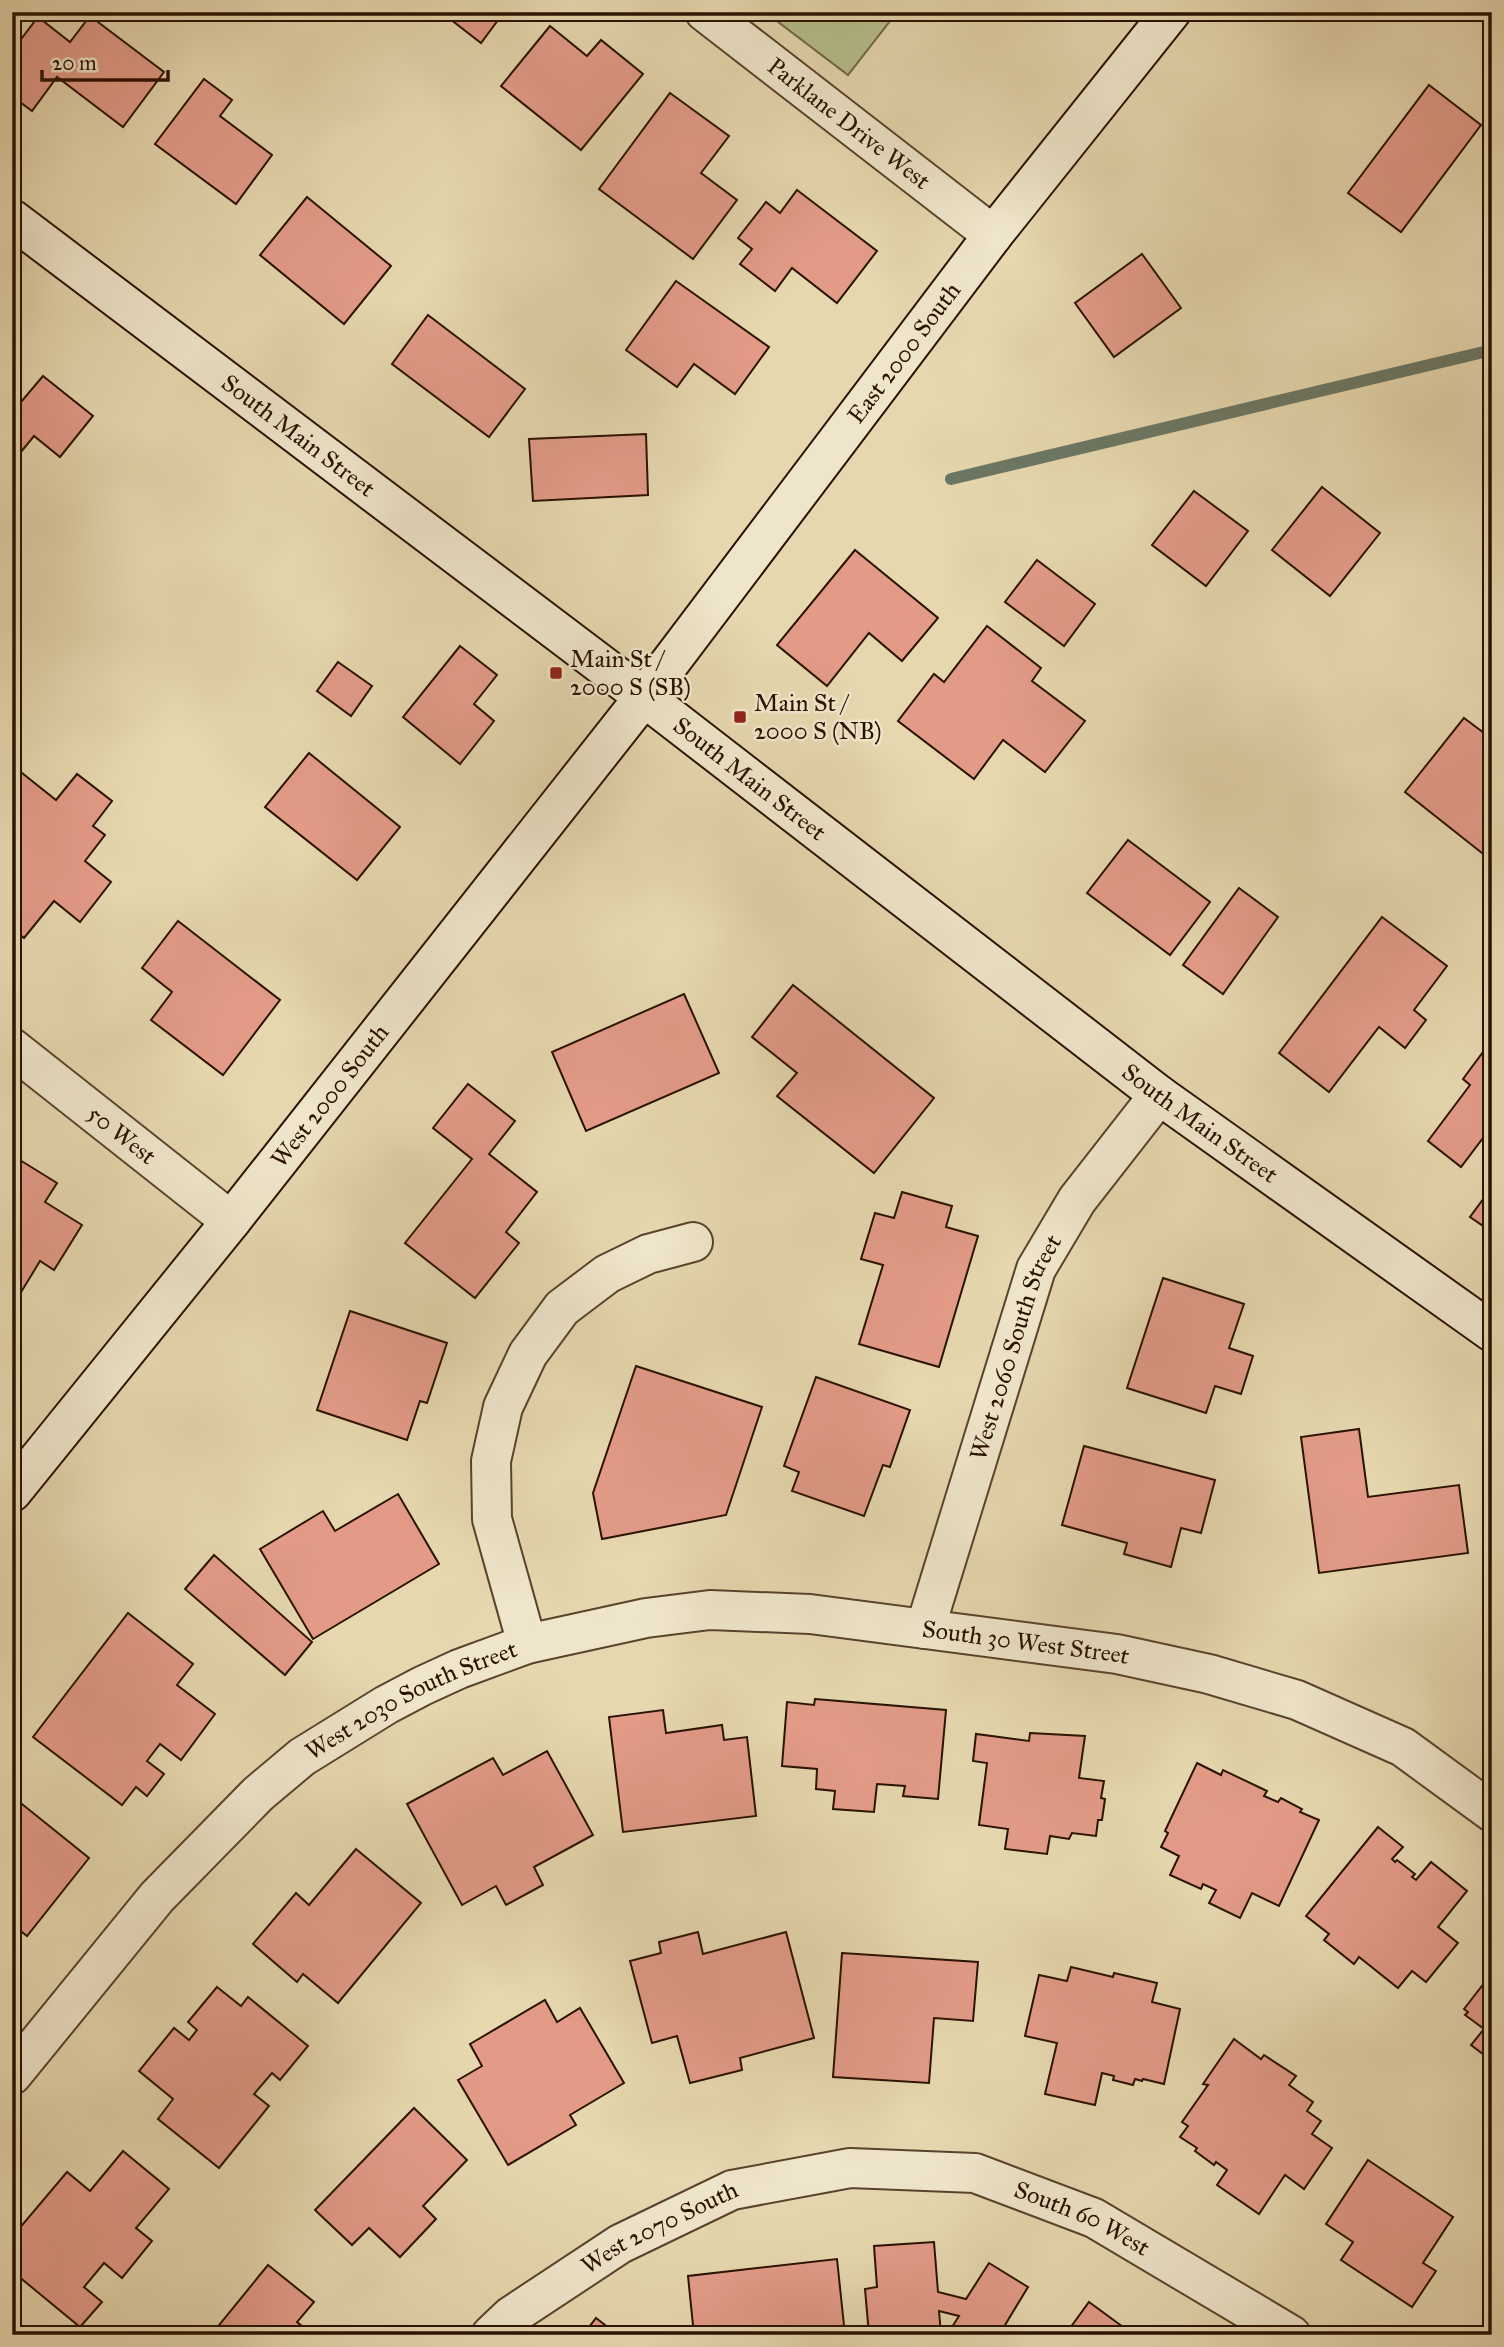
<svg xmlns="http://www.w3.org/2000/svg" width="1504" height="2347" font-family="'IM FELL Great Primer',serif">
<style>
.green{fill:#b6be8a;stroke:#706846;stroke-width:2}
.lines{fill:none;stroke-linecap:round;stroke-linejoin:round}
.stream{stroke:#6b7763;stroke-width:12}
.building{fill:#e39b88;stroke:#2a1202;stroke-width:2}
.street-casing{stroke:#59432d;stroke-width:42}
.secondary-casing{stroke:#2a1202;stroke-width:42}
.street{stroke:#efe5ca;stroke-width:38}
.secondary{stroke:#efe5ca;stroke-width:38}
.poi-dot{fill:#8f2418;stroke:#efe5ca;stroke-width:2.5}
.labels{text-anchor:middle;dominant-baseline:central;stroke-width:5;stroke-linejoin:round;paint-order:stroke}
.street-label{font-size:24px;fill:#2a1202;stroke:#efe5ca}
.poi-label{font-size:24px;fill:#2a1202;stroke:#efe5ca;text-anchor:start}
</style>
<rect width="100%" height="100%" fill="#e6d7ae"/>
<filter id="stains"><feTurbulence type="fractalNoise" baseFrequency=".00286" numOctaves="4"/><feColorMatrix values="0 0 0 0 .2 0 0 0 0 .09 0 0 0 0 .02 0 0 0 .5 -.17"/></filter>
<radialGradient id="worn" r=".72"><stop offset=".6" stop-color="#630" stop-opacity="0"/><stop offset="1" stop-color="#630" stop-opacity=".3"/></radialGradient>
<polygon class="green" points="765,12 897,12 848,75"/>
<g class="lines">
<polyline class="stream" points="951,479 1492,350"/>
</g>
<g class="building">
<polygon points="441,12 504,12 481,43"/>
<polygon points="90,16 164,72 123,127 57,77 32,111 12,96 12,51 38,17 70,42"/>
<polygon points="550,26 587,56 601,40 643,74 581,150 501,86"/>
<polygon points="204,79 232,100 220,116 272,155 236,204 155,144"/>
<polygon points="1429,85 1481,125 1401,232 1348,193"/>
<polygon points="670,93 729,136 701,173 737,200 693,259 599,189"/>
<polygon points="797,190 877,251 837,303 792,268 775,291 740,264 752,249 738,238 766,202 780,213"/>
<polygon points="307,197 391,266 344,324 260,255"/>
<polygon points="1142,254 1181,308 1114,357 1075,303"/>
<polygon points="676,281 769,347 735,394 694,364 677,387 626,350"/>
<polygon points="428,315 525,389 489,437 392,364"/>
<polygon points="43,376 93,416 60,457 34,436 12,463 12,405 16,408"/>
<polygon points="646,434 648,495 533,501 529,439"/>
<polygon points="1322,487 1380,533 1330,596 1272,550"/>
<polygon points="1194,491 1248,531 1206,586 1152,545"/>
<polygon points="855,550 938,618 902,661 869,633 827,686 777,645"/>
<polygon points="1037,560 1095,604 1064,646 1005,602"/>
<polygon points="987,626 1041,668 1032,681 1085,721 1045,772 1003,740 974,779 898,721 934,674 944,682"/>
<polygon points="460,646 497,675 474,704 494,721 460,764 403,717"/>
<polygon points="338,662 372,686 351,716 317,691"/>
<polygon points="1464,718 1492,739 1492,861 1405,792"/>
<polygon points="309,753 400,827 357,880 265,807"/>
<polygon points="12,765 56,800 77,774 112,801 93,826 105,835 85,861 111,882 80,922 54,901 24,938 12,928"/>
<polygon points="1128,840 1210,902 1170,955 1087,893"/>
<polygon points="1239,888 1278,917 1223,994 1183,965"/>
<polygon points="1382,917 1447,966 1414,1010 1426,1020 1405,1048 1379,1027 1329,1092 1279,1053"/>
<polygon points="178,921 280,1000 223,1075 151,1020 172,992 142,968"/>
<polygon points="793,985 934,1098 874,1173 777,1096 797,1073 752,1037"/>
<polygon points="684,994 719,1073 586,1131 552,1052"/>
<polygon points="1486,1048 1492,1053 1492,1126 1461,1167 1428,1141 1470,1085 1463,1079"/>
<polygon points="468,1084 515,1121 489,1154 537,1192 506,1232 519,1243 475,1298 405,1243 472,1159 433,1128"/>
<polygon points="15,1157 57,1183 45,1202 82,1225 54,1270 40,1261 12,1307 12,1161"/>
<polygon points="1492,1187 1492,1232 1470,1217"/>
<polygon points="902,1192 952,1206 946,1227 978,1236 939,1367 859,1344 883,1265 861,1259 875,1213 894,1218"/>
<polygon points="1163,1278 1244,1304 1229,1348 1253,1356 1241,1394 1215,1386 1206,1413 1127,1388"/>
<polygon points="350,1311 447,1343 427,1403 420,1401 407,1440 317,1410"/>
<polygon points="636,1366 762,1407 726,1515 602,1539 593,1493"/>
<polygon points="816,1377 910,1410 890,1467 883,1465 864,1516 792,1491 799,1472 784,1466"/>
<polygon points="1359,1429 1368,1497 1459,1485 1468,1553 1319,1573 1301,1437"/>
<polygon points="1084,1446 1215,1480 1201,1533 1181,1528 1171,1567 1124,1554 1127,1543 1062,1525"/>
<polygon points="398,1494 439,1564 313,1639 260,1549 323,1511 335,1531"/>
<polygon points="214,1555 312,1642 285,1675 185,1589"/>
<polygon points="128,1613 193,1664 177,1685 215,1714 181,1760 160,1744 147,1761 164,1774 147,1796 136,1787 122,1805 33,1737"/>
<polygon points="815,1699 946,1710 938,1799 903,1796 905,1786 877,1784 874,1812 833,1809 835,1791 816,1789 817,1769 782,1766 787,1702 814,1705"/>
<polygon points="663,1710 666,1733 722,1725 724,1740 747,1737 756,1816 623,1832 609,1717"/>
<polygon points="1030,1733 1085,1736 1079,1778 1104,1781 1101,1798 1105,1799 1102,1820 1098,1820 1096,1836 1072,1833 1069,1839 1050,1836 1047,1854 1005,1849 1008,1829 979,1825 987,1763 973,1761 976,1734 1029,1741"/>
<polygon points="547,1751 593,1835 534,1867 543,1885 506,1905 496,1886 462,1905 407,1804 493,1758 503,1775"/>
<polygon points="1197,1763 1221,1775 1223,1770 1267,1791 1264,1796 1278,1802 1281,1798 1302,1809 1300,1812 1319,1820 1279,1906 1252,1893 1240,1918 1209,1903 1216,1890 1203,1884 1201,1889 1170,1875 1179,1856 1161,1847 1168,1833 1165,1831"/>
<polygon points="12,1796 89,1858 27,1936 12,1924"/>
<polygon points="1378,1827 1403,1847 1392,1859 1395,1862 1397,1860 1415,1874 1412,1877 1416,1880 1431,1862 1467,1891 1438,1927 1458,1943 1426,1982 1412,1971 1398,1988 1359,1957 1354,1964 1324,1940 1329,1934 1306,1916"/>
<polygon points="356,1849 421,1903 338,2003 303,1974 297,1982 253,1944 296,1893 309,1905"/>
<polygon points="698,1932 703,1954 786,1932 814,2038 740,2058 742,2070 690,2083 677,2036 652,2043 630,1961 661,1953 659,1942"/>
<polygon points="842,1953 978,1962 973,2021 934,2018 929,2083 833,2077"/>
<polygon points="1071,1967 1113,1977 1114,1973 1157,1983 1152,2002 1180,2009 1164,2084 1143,2079 1142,2081 1135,2079 1133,2085 1113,2080 1114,2076 1102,2073 1095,2105 1045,2094 1057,2043 1025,2036 1039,1975 1067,1981"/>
<polygon points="1492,1973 1492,2061 1471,2045 1484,2029 1465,2015 1468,2012 1464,2009"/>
<polygon points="217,1987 241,2006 248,1997 308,2046 280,2080 272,2073 254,2094 269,2106 219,2168 158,2119 173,2099 139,2071 174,2028 189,2040 197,2030 188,2022"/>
<polygon points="545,2000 557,2022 580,2008 624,2083 570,2115 576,2125 508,2165 458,2080 482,2066 470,2044"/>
<polygon points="1234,2039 1261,2059 1264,2055 1296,2076 1289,2085 1313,2102 1307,2111 1321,2121 1312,2134 1332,2148 1304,2189 1285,2175 1259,2214 1217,2185 1227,2170 1216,2162 1214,2165 1195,2151 1197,2148 1180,2137 1188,2126 1182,2122 1208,2085 1203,2084"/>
<polygon points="414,2108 467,2160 423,2206 436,2219 400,2257 369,2228 352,2245 315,2210"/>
<polygon points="123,2151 169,2189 136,2228 152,2241 122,2278 104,2263 84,2287 102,2302 80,2327 12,2271 12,2237 67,2172 90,2191"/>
<polygon points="1368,2160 1453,2217 1423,2263 1436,2271 1412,2307 1341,2260 1353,2242 1326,2224"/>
<polygon points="934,2242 938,2292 966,2299 989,2263 1028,2287 999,2335 947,2335 959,2316 939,2311 941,2334 869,2335 865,2289 877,2287 874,2246"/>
<polygon points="837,2259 845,2335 694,2335 688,2276"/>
<polygon points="268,2265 314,2302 297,2322 313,2335 211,2335"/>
<polygon points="1089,2302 1134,2335 1065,2335"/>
<polygon points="596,2318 618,2335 583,2335"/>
</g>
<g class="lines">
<g class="street-casing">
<g id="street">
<path id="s1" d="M 705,12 L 993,235"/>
<path id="s2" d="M 12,1048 L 231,1221"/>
<path id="s3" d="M 925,1629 L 1036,1269 L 1077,1200 L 1159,1095"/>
<polyline points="527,1644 492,1519 491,1461 503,1407 528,1354 562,1308 607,1274 648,1254 693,1242"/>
<path id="s4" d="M 12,2075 L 157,1897 L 258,1794 L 302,1757 L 386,1705 L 422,1686 L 459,1669 L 527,1644 L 646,1618 L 710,1610 L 810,1614 L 1117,1654 L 1209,1674 L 1297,1700 L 1403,1747 L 1492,1812"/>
<path id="s5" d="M 491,2335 L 511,2316 L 620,2244 L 732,2190 L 850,2168 L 975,2173 L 1094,2218 L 1291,2335"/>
</g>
</g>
<g class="secondary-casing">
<g id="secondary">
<path id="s6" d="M 12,219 L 644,697 L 1159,1095 L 1492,1332"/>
<path id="s7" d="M 12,1492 L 231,1221 L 644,697 L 993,235 L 1171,12"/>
</g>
</g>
<use href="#street" class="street"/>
<use href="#secondary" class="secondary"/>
</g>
<g class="poi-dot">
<rect x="549" y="666" width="14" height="14" rx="3.5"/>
<rect x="733" y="710" width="14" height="14" rx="3.5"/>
</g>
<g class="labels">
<g class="street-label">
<text stroke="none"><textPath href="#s1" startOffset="182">Parklane Drive West</textPath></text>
<text stroke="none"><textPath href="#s7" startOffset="1447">East 2000 South</textPath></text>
<text stroke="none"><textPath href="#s6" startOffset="359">South Main Street</textPath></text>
<text stroke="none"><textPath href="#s6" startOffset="926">South Main Street</textPath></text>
<text stroke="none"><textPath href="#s7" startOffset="508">West 2000 South</textPath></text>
<text stroke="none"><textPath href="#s6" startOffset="1493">South Main Street</textPath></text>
<text stroke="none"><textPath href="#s2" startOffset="140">50 West</textPath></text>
<text stroke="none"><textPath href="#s3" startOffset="296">West 2060 South Street</textPath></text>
<text stroke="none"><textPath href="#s4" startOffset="1188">South 30 West Street</textPath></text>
<text stroke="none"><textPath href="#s4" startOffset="555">West 2030 South Street</textPath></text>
<text stroke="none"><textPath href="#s5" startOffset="644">South 60 West</textPath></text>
<text stroke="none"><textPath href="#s5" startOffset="201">West 2070 South</textPath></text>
</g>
<g class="poi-label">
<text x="570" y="659">Main St /<tspan x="570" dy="28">2000 S (SB)</tspan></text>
<text x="754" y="703">Main St /<tspan x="754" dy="28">2000 S (NB)</tspan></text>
</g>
</g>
<rect width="1504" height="2347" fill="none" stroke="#e6d7ae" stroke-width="42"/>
<rect x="14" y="14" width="1476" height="2319" fill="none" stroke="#2a1202" stroke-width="3.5"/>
<rect x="21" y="21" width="1462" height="2305" fill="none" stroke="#2a1202" stroke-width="2"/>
<path d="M42 70v10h126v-10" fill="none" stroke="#2a1202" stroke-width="3.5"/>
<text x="52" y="70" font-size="21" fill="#2a1202" stroke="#efe5ca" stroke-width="5" paint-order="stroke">20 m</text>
<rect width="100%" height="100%" filter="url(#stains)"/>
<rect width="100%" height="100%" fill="url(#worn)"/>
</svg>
